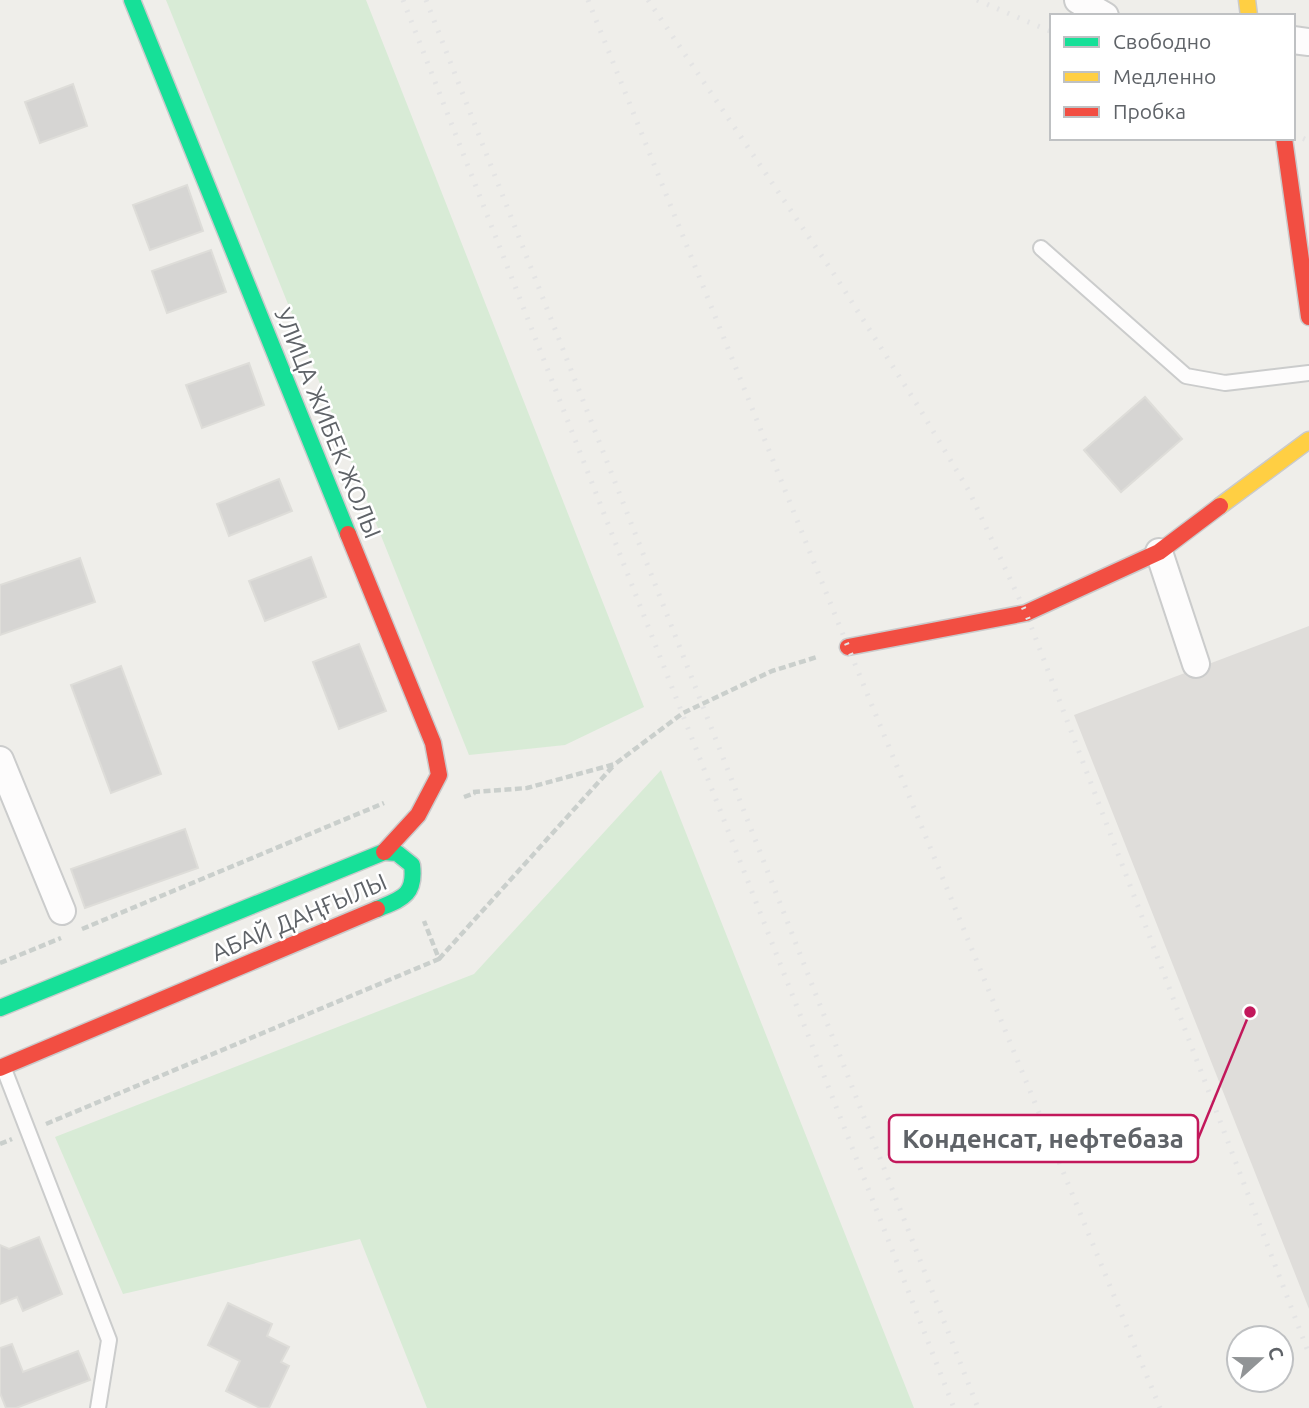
<svg xmlns="http://www.w3.org/2000/svg" width="1309" height="1408" font-family="Ubuntu,sans-serif">
<style>
.industrial{fill:#dfddda}
.green{fill:#d8ebd6}
.building{fill:#d6d5d3;stroke:#deddd9;stroke-width:2}
.lines{fill:none;stroke-linecap:round;stroke-linejoin:round}
.lane-casing{stroke:#cbcccc;stroke-width:18}
.street-casing{stroke:#cbcccc;stroke-width:30}
.fast-casing{stroke:#cacacb;stroke-width:19}
.slow-casing{stroke:#cacacb;stroke-width:19}
.jam-casing{stroke:#cacacb;stroke-width:19}
.path{stroke:#cacfcc;stroke-width:4.5;stroke-dasharray:7 3.5;stroke-linecap:butt}
.lane{stroke:#fdfcfc;stroke-width:14}
.street{stroke:#fdfcfc;stroke-width:26}
.fast{stroke:#16e098;stroke-width:16}
.slow{stroke:#ffcf43;stroke-width:16}
.jam{stroke:#f24e42;stroke-width:16}
.rail{stroke:#e4e4e4;stroke-width:5;stroke-dasharray:2 9;stroke-linecap:butt}
.labels{text-anchor:middle;dominant-baseline:central;stroke-width:5;stroke-linejoin:round;paint-order:stroke}
.street-label{font-size:24px;fill:#5f6368;stroke:#fff}
.leader{fill:none;stroke:#c2185b;stroke-width:2.5}
.callout-dot{fill:#c2185b;stroke:#fff;stroke-width:2.5}
.callout{fill:#fff;stroke:#c2185b;stroke-width:2.5}
.callout-label{font-size:26px;text-anchor:middle;font-weight:bold;fill:#5f6368}
</style>
<rect width="100%" height="100%" fill="#efeeea"/>
<polygon class="industrial" points="1309,626 1309,1309 1074,715"/>
<g class="green">
<polygon points="166,0 366,0 644,707 565,745 469,755"/>
<polygon points="661,770 914,1408 427,1408 360,1239 123,1294 55,1137 474,974"/>
</g>
<g class="building">
<polygon points="73,84 87,126 40,143 25,102"/>
<polygon points="187,185 203,231 150,250 133,205"/>
<polygon points="211,250 226,292 167,313 152,271"/>
<polygon points="249,363 264,405 202,428 186,385"/>
<polygon points="1145,397 1182,439 1121,492 1084,450"/>
<polygon points="279,479 292,511 229,536 217,504"/>
<polygon points="311,557 326,597 265,621 249,581"/>
<polygon points="80,558 95,602 0,635 0,585"/>
<polygon points="359,644 386,711 339,729 313,662"/>
<polygon points="121,666 161,774 111,793 71,685"/>
<polygon points="185,829 198,868 85,908 71,869"/>
<polygon points="39,1237 62,1294 23,1311 17,1297 0,1304 0,1245 9,1249"/>
<polygon points="228,1303 272,1324 267,1336 289,1347 281,1362 289,1366 269,1408 260,1408 226,1391 240,1361 208,1345"/>
<polygon points="12,1344 23,1372 78,1351 90,1380 16,1408 6,1408 0,1393 0,1348"/>
</g>
<g class="lines">
<g class="lane-casing">
<g id="lane">
<polyline points="1041,248 1186,376 1225,383 1309,373"/>
<polyline points="4,1069 109,1340 98,1408"/>
</g>
</g>
<g class="street-casing">
<g id="street">
<polyline points="1078,0 1105,16"/>
<polyline points="1293,40 1309,42"/>
<polyline points="1159,552 1196,664"/>
<polyline points="0,760 62,911"/>
</g>
</g>
<g class="fast-casing">
<g id="fast">
<polyline points="132,0 348,534"/>
<path d="M 0,1008 L 384,852 L 397,853 L 412,865 C 416,896 401,899 377,909"/>
</g>
</g>
<g class="slow-casing">
<g id="slow">
<polyline points="1247,0 1249,16"/>
<polyline points="1220,506 1309,440"/>
</g>
</g>
<g class="jam-casing">
<g id="jam">
<polyline points="1284,138 1309,317"/>
<polyline points="348,534 433,743 439,775 418,815 384,852"/>
<polyline points="848,647 1026,613 1159,552 1220,506"/>
<polyline points="0,1068 377,909"/>
</g>
</g>
<g class="path">
<polyline points="473,792 527,788 615,764 683,713 772,671 817,657"/>
<polyline points="464,797 475,793"/>
<polyline points="82,929 384,803"/>
<polyline points="439,959 614,765"/>
<polyline points="0,963 61,938"/>
<polyline points="46,1124 439,959 424,921"/>
<polyline points="0,1144 12,1139"/>
</g>
<use href="#lane" class="lane"/>
<use href="#street" class="street"/>
<use href="#fast" class="fast"/>
<use href="#slow" class="slow"/>
<use href="#jam" class="jam"/>
<g class="rail">
<polyline points="403,0 954,1408"/>
<polyline points="426,0 978,1408"/>
<polyline points="588,0 848,647 1160,1408"/>
<polyline points="648,0 836,277 918,406 969,491 1026,613 1309,1354"/>
<polyline points="977,0 1052,32"/>
<polyline points="1293,134 1309,141"/>
</g>
</g>
<g class="labels">
<g class="street-label">
<text transform="translate(328 423) rotate(68)">УЛИЦА ЖИБЕК ЖОЛЫ</text>
<text transform="translate(299 917) rotate(-23)">АБАЙ ДАҢҒЫЛЫ</text>
</g>
</g>
<path class="leader" d="M1250 1012L1198 1139"/>
<circle class="callout-dot" cx="1250" cy="1012" r="7"/>
<rect class="callout" x="889" y="1115" width="309" height="47" rx="7"/>
<g class="callout-label">
<text x="1043" y="1148">Конденсат, нефтебаза</text>
</g>
<rect x="1050" y="14" width="245" height="126" fill="#ffffff" stroke="#bfc1c3" stroke-width="2"/>
<rect x="1064" y="37" width="35" height="10" fill="#16e098" stroke="#bfc1c3" stroke-width="2"/>
<text x="1113" y="49" font-size="21" fill="#5f6368">Свободно</text>
<rect x="1064" y="72" width="35" height="10" fill="#ffcf43" stroke="#bfc1c3" stroke-width="2"/>
<text x="1113" y="84" font-size="21" fill="#5f6368">Медленно</text>
<rect x="1064" y="107" width="35" height="10" fill="#f24e42" stroke="#bfc1c3" stroke-width="2"/>
<text x="1113" y="119" font-size="21" fill="#5f6368">Пробка</text>
<g transform="translate(1260 1359) rotate(69)"><circle r="33" fill="#ffffff" stroke="#bfc1c3" stroke-width="2"/>
<path d="M0-5L12 26L0 18L-12 26Z" fill="#919496"/>
<text y="-10" font-size="19" font-weight="bold" text-anchor="middle" fill="#5f6368">С</text>
</g>
</svg>
